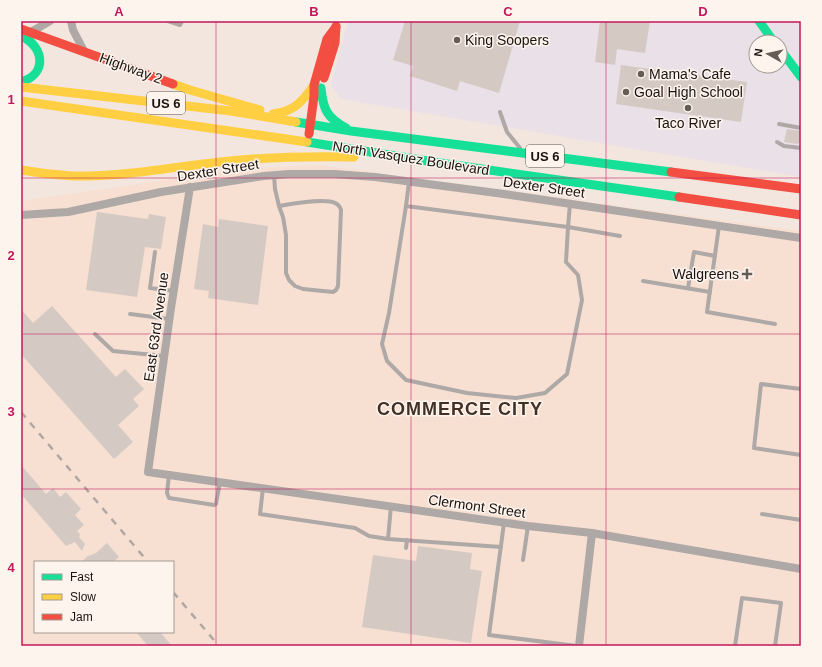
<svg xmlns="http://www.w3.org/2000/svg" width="822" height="667" font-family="Arial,sans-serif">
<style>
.commercial{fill:#e9e0e8;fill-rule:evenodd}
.built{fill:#f7e0d2;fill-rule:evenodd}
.building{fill:#d4c9c3}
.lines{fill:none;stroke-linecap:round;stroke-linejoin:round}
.lane{stroke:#aea8a6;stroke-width:4}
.street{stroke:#aea8a6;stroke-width:8}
.fast{stroke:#16e098;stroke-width:9}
.slow{stroke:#ffcf43;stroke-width:9}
.jam{stroke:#f24e42;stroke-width:9}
.rail{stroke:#b0a7a3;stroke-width:2.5;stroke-dasharray:7 7;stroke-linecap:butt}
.grid{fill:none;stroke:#c2185b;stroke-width:1;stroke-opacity:0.55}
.poi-dot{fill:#665c56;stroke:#fef4ee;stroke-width:1.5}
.labels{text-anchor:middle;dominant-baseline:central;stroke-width:3;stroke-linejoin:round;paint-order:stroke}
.shield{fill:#fef4ee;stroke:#5e5650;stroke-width:1}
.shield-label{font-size:13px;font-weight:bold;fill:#1a120d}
.poi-label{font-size:14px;fill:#1a120d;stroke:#fef4ee;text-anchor:start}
.street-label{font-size:14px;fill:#1a120d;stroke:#fef4ee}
.district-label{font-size:18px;font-weight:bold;letter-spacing:1px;fill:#423024;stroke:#fef4ee}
.neatline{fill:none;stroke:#c2185b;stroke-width:1.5}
.grid-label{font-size:13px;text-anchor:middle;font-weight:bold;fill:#c2185b}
</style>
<rect width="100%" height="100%" fill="#f3e6de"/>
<path class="commercial" d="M 348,21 L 801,21 L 801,177 L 341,99 L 331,86 ZM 756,42 L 780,42 L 780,66 L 756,66 Z"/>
<path class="built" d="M 320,165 L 801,231 L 801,646 L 21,646 L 21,201 L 241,169 ZM 35,562 L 173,562 L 173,632 L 35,632 Z"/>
<g class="building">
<polygon points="405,21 520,21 499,93 460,81 457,91 410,76 413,66 393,60"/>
<polygon points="600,21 650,21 645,53 617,49 615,65 595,62"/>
<polygon points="621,65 747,82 741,122 616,104"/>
<polygon points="787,129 801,131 801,143 798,143 798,144 784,142"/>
<polygon points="97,212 148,219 149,214 166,217 161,249 145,247 137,297 86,290"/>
<polygon points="219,219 268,226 258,305 208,298 209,291 194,289 203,224 218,227"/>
<polygon points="52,306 116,377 125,369 144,389 133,399 139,406 118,425 133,442 114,459 21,354 21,309 33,323"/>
<polygon points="21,465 46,494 53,488 60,497 66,492 81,509 75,515 84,525 77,531 80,534 79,537 85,544 82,551 75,542 66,546 21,494"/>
<polygon points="107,543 119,557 113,562 81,562 86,558 86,557 96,553"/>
<polygon points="418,546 472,553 470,569 482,571 471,643 362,627 373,555 416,561"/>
<polygon points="136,632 160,632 172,646 148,646"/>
</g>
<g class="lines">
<g class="lane">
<polyline points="168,21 180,25 182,21"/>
<polyline points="500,112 507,132 520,148"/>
<polyline points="779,124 801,128"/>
<polyline points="777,142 784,146 801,148"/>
<path d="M 274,175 L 275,189 L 279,206 L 283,217 L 286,235 L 286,273 L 289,280 L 295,286 L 303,289 L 333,292 L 336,290 L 338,286 L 341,210 C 340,207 338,204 335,203 C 326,198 290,204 279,206"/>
<polyline points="409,182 406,206 568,227 570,204"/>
<polyline points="406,206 389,313 382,344 387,361 406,380 467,393 516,398 545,393 567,374 582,300 578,275 566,262 568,227 620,236"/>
<polyline points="719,226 707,312 775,324"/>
<polyline points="155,252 150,288 174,291"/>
<polyline points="643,281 710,292"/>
<polyline points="688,288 694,252 715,256"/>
<polyline points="130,314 169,319"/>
<polyline points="95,334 113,351 164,356"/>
<polyline points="801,389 761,384 754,448 801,455"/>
<polyline points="169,475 167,493 169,498 214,505 216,504 220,482"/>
<polyline points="263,488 260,514 355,528 369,536 388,539"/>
<polyline points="391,506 388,539 501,547"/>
<polyline points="762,514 801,520"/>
<polyline points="504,523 489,635 577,646"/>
<polyline points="406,548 407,540"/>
<polyline points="523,560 528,526"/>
<polyline points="735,646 742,598 781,603 775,646"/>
</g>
<g class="street">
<polyline points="71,21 73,30 84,51"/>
<polyline points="31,32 50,21"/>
<polyline points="190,187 171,308 148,472 528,526 592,533 801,569"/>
<polyline points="21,215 68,212 161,192 264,176 289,174 334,174 375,177 504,194 801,238"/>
<polyline points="579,646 592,533"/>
</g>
<g class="fast">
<polyline points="759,21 774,42"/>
<path d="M 21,36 C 44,46 48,74 21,82"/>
<polyline points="780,49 801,77"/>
<path d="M 321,88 C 323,109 327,118 346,128"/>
<polyline points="296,122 351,131 671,172"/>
<polyline points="307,142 440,163 679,197"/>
</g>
<g class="slow">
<polyline points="173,84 190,90 260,110"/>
<polyline points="21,87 231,111 296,122"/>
<polyline points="21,101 307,142"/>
<path d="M 273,114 C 295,111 302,102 314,85"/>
<path d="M 21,170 C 38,173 55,175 72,176 C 125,177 177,166 230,161 C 271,157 312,156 354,157"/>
</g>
<g class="jam">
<polyline points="21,29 173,84"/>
<polyline points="324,78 335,43 336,26"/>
<polyline points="309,134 314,96 314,85 327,39 336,27"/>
<polyline points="671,172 801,189"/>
<polyline points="679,197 801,215"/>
</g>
<g class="rail">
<polyline points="21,412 148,562"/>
<polyline points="173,592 219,646"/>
</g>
</g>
<path class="grid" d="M 216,21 L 216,646M 411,21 L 411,646M 606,21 L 606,646M 21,178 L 801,178M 21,334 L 801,334M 21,489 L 801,489"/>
<g class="poi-dot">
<circle cx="457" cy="40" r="4"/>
<circle cx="641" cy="74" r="4"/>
<circle cx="626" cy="92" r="4"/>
<circle cx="688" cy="108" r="4"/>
<path d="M745 268h4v4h4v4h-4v4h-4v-4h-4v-4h4z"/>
</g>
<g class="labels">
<g class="shield">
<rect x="147" y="92" width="38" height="22" rx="3"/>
<rect x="526" y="145" width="38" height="22" rx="3"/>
</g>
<g class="shield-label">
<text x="166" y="103">US 6</text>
<text x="545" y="156">US 6</text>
</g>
<g class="poi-label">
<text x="465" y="40">King Soopers</text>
<text x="649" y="74">Mama's Cafe</text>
<text x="634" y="92">Goal High School</text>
<text x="688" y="123" text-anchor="middle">Taco River</text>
<text x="739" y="274" text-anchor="end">Walgreens</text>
</g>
<g class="street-label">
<text transform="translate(131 68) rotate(20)">Highway 2</text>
<text transform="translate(411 158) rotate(9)">North Vasquez Boulevard</text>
<text transform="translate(218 170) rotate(-9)">Dexter Street</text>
<text transform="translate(544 187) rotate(8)">Dexter Street</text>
<text transform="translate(156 327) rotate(-82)">East 63rd Avenue</text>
<text transform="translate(477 506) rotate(8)">Clermont Street</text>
</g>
<g class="district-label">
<text x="460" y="409">COMMERCE CITY</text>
</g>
</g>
<rect width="822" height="667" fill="none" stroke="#fef4ee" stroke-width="44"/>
<rect x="34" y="561" width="140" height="72" fill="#fef4ee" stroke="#a39a94"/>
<rect x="42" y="574" width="20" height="6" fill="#16e098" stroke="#a39a94"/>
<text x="70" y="581" font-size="12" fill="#1a120d">Fast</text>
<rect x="42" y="594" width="20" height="6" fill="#ffcf43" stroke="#a39a94"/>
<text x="70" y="601" font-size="12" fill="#1a120d">Slow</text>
<rect x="42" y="614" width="20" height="6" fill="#f24e42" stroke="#a39a94"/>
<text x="70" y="621" font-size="12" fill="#1a120d">Jam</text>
<g transform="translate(768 54) rotate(278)"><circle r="19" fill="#fef4ee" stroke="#a39a94"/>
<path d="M0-3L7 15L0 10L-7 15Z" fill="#665c56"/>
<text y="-6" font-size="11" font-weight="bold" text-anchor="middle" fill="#1a120d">N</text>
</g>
<rect x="22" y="22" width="778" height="623" class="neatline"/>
<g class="grid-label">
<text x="119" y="16">A</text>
<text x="314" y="16">B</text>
<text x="508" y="16">C</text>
<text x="703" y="16">D</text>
<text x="11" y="104">1</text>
<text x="11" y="260">2</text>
<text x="11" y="416">3</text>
<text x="11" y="572">4</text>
</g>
</svg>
